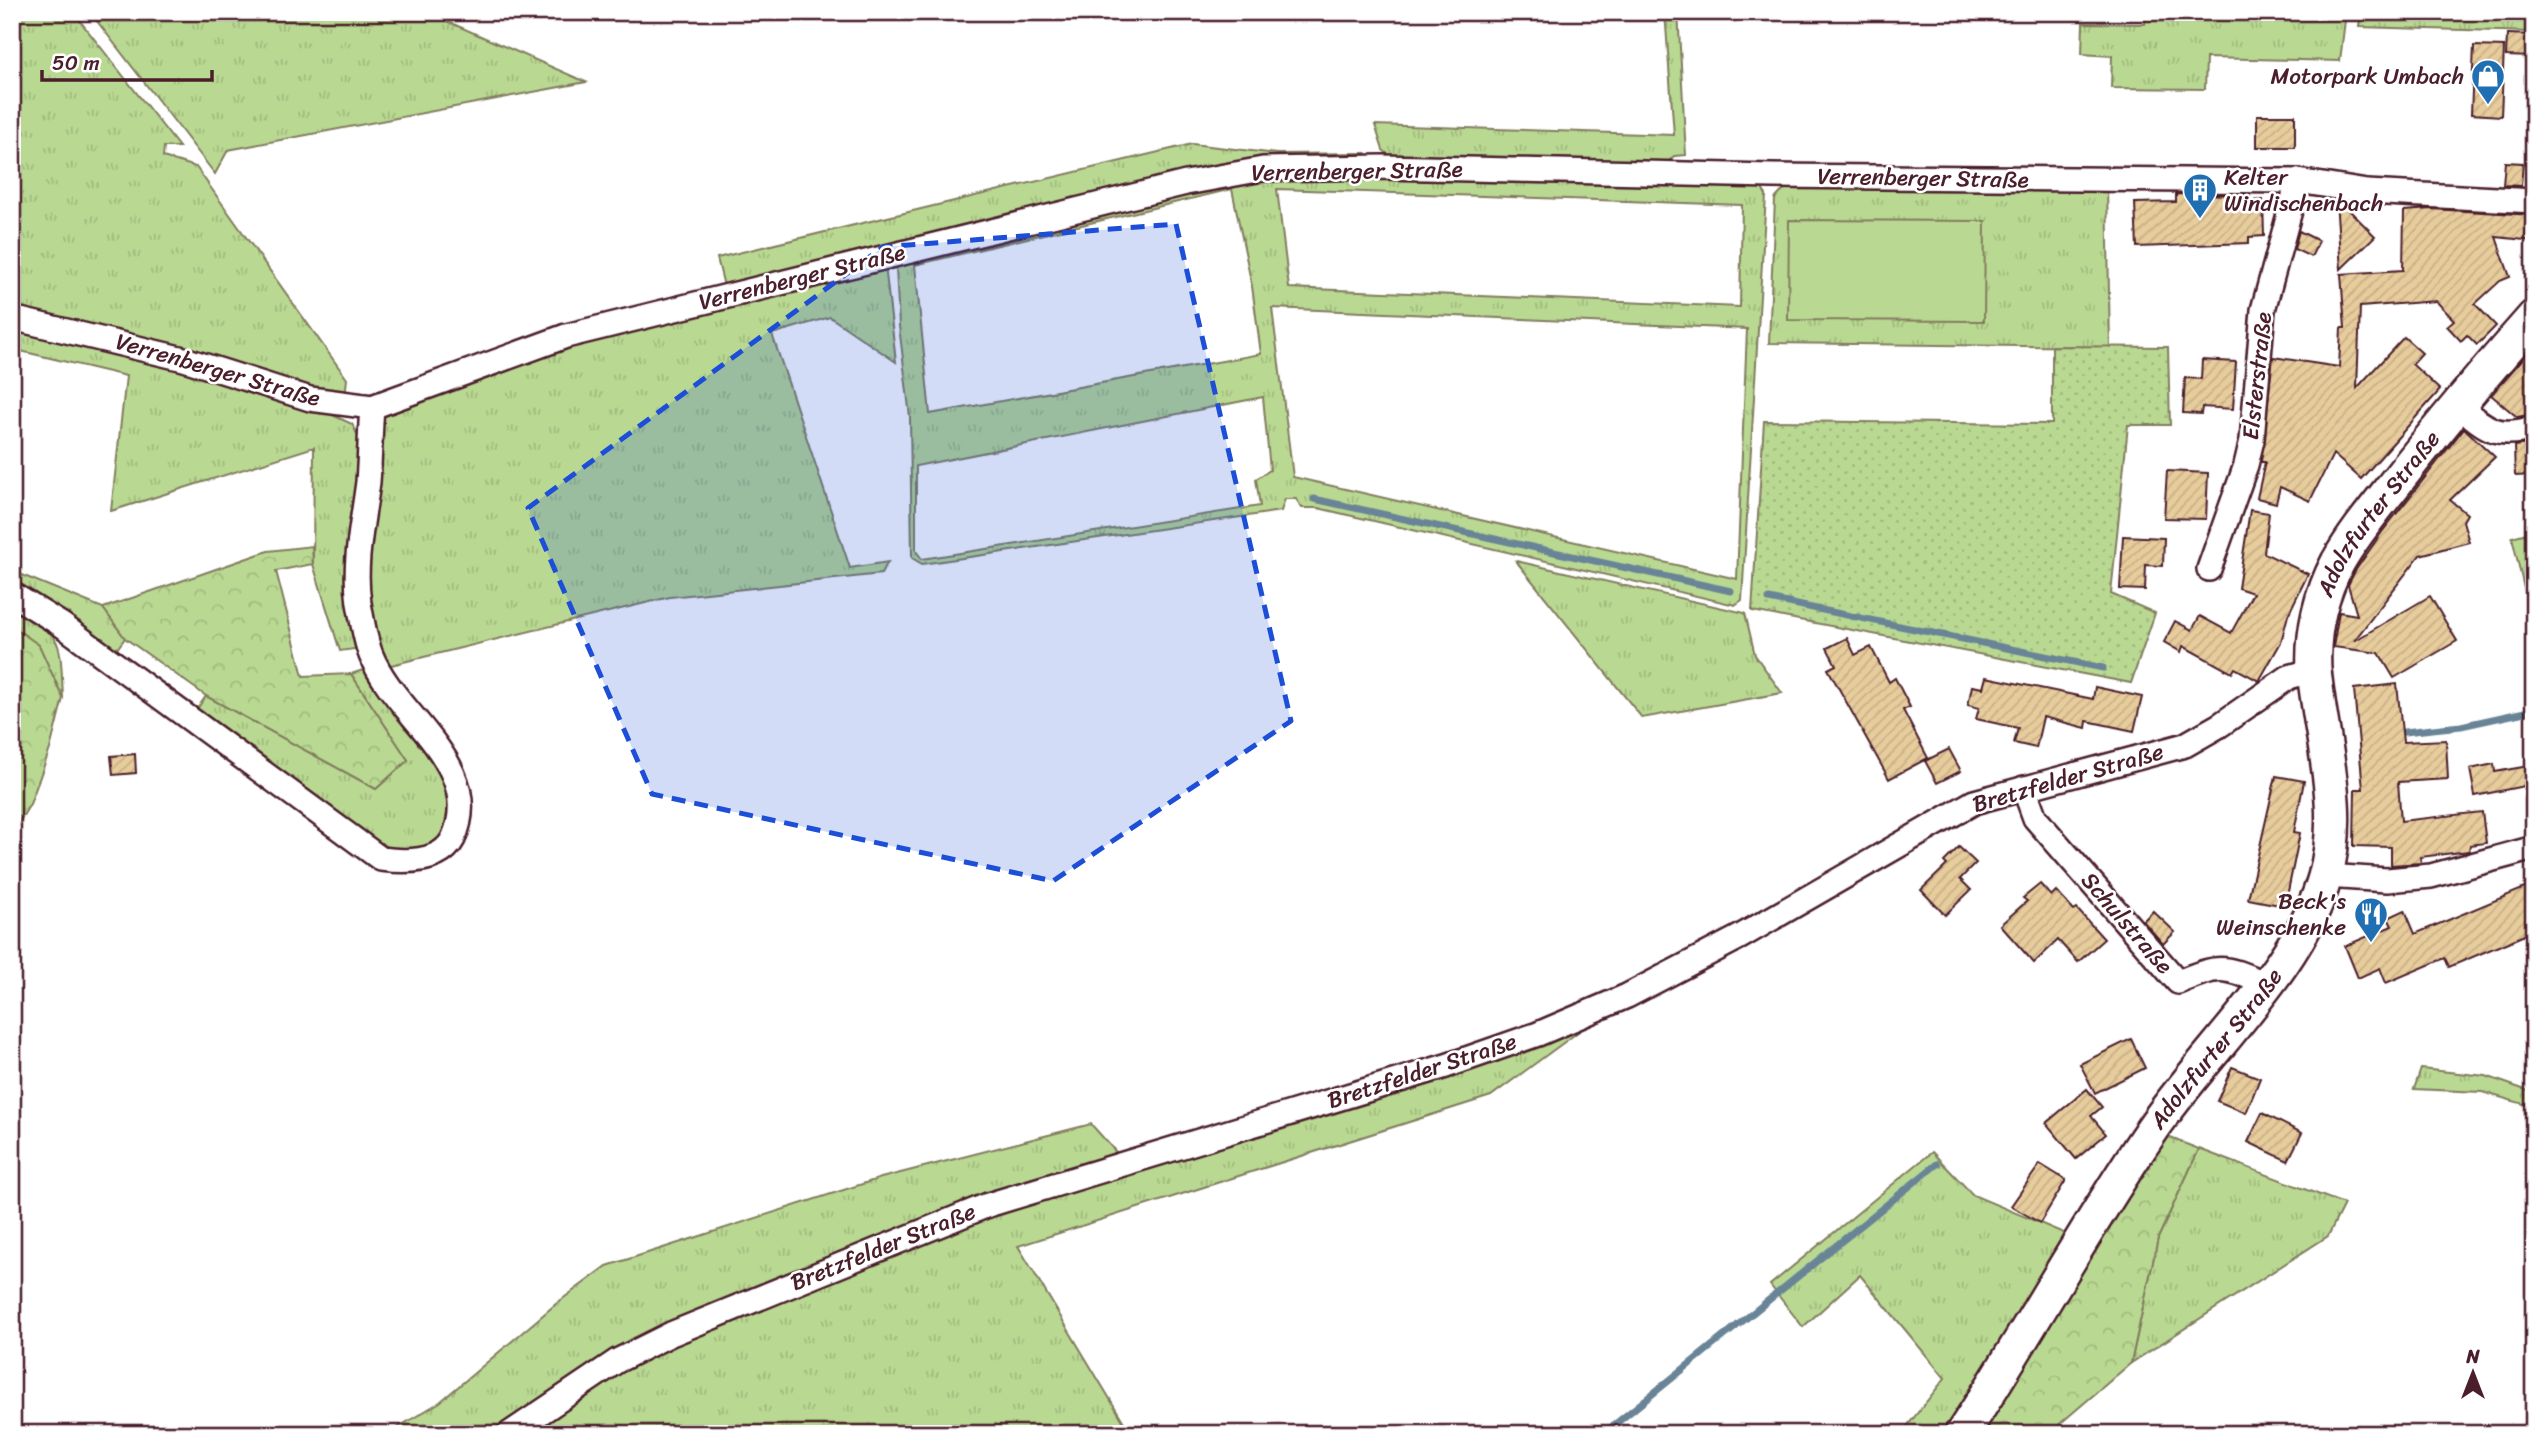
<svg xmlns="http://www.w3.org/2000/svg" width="2546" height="1446" font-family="Sriracha,sans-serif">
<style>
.grass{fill:url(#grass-tufts);stroke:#827c5e;stroke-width:2;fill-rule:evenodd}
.forest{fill:url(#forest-crowns);stroke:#827c5e;stroke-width:2}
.garden{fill:url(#garden-dots);stroke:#827c5e;stroke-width:2}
.pitch{fill:#b9d992;stroke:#827c5e;stroke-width:2}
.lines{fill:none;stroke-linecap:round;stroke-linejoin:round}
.stream{stroke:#698496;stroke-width:7}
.building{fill:url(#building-hatch);stroke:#4a1f2b;stroke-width:2}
.street-casing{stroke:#4a1f2b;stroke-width:28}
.secondary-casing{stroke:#4a1f2b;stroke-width:38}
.street{stroke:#fff;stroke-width:23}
.secondary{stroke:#fff;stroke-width:33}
.marked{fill:#1d4ed8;fill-opacity:0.2;stroke:#1d4ed8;stroke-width:5;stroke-dasharray:14 9;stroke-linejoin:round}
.labels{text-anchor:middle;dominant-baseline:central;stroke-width:5;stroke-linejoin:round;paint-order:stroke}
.poi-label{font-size:23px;fill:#4a1f2b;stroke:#fff;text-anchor:end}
.street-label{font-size:23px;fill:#4a1f2b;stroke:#fff}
</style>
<defs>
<pattern id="grass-tufts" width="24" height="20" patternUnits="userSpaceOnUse" patternTransform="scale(1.75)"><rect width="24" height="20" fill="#b9d992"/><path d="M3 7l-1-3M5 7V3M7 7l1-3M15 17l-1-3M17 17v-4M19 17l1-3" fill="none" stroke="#a1ba7e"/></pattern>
<pattern id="forest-crowns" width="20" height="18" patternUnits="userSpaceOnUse" patternTransform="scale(1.75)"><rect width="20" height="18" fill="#b9d992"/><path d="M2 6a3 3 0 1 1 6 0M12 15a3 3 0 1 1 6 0" fill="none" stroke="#a1ba7e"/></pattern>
<pattern id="garden-dots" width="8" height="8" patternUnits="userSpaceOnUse" patternTransform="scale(1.75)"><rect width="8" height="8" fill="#b9d992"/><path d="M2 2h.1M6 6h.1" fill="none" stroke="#a1ba7e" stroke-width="1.8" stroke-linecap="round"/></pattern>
<pattern id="building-hatch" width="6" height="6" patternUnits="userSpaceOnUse" patternTransform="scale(1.75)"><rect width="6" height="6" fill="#e7cc9c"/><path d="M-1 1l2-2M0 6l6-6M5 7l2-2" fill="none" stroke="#c8af87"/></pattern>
</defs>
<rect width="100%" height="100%" fill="#fff"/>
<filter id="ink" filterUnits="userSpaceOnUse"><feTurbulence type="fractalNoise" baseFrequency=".0143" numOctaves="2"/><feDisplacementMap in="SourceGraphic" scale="14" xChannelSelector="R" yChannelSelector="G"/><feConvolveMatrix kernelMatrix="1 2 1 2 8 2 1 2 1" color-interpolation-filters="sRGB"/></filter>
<g filter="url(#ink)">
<g class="grass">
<polygon points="12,12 73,12 179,147 164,147 163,157 196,167 347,379 345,396 314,393 12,311"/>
<polygon points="90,12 452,12 444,20 586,82 228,150 215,174"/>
<polygon points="1665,12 1678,12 1686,155 1674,156 1665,165 1394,159 1383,150 1375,125 1674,135"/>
<polygon points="2146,12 2346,12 2340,61 2206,58 2205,89 2111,88 2112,56 2082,54 2083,23 2145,24"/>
<polygon points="2361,12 2534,12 2534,32 2359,27"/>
<polygon points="1192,144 1277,154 1366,153 1362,159 724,286 717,258"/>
<path d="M 1377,175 L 1759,184 L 1766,195 L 1742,600 L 1735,605 L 1318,508 L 1302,508 L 1296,499 L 1285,499 L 1281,511 L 922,564 L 912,558 L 910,417 L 899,326 L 896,267 L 902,260 L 1190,188 L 1270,177 ZM 1232,189 L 1252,286 L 1261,354 L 930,414 L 915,265 ZM 1277,189 L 1742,205 L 1740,307 L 1289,288 ZM 1272,308 L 1747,329 L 1737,579 L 1293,477 ZM 1263,397 L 1270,470 L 1256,479 L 1260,506 L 922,559 L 916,551 L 916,466 Z"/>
<polygon points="1789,184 2107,186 2110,347 1769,343 1775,199"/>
<polygon points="885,265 896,362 830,317 772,334 850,568 888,562 881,574 670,597 387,666 364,595 383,416 399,402 569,344"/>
<polygon points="12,325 67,336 315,407 352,424 359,438 350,542 362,648 340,651 313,564 314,447 111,511 126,376 12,349"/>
<polygon points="2534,531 2534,631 2512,537"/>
<polygon points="1516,561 1745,613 1755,655 1782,693 1642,718"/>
<polygon points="12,571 103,608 125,638 114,653 12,585"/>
<path d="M 12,602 C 64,639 60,636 63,698 L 39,646 L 12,626 Z"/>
<path d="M 369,668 C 377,682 384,698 394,711 C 425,754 473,788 437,845 L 403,854 L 381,847 L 195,712 L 206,696 L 376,789 L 408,760 L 351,674 Z"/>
<polygon points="1627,996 1491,1096 1018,1246 1131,1434 387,1434 440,1402 557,1303 607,1266 881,1178 1091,1124 1124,1161"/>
<polygon points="2421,1069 2486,1076 2534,1093 2534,1110 2531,1106 2482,1092 2414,1089"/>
<polygon points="2199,1149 2344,1204 2328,1236 2131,1363 2158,1238"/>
<polygon points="1932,1152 1973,1195 2073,1237 1948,1434 1901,1434 1945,1378 1860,1275 1803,1327 1770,1285"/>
</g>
<g class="forest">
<polygon points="312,546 313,564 276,571 303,676 351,674 408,760 376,789 206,696 125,638 103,608 268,551"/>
<polygon points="12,626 39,645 63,698 50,749 30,804 12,834"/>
<polygon points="2160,1134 2199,1149 2158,1238 2131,1363 2048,1434 1976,1434"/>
</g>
<polygon class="garden" points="2052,346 2168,347 2170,425 2128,425 2111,594 2155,613 2131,683 1752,611 1764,421 2052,424"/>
<polygon class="pitch" points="1789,220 1985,221 1984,321 1788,320"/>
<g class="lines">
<g class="stream">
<polyline points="1314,499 1731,591"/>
<polyline points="1769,599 2103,668"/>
<polyline points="2395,733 2461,726 2534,710"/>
<polyline points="1603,1434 1937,1164"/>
</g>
</g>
<g class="building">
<polygon points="2507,34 2534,35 2534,57 2506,56"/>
<polygon points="2474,46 2504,47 2501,116 2471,114"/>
<rect x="2257" y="115" width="38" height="32"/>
<polygon points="2505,162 2523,163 2521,186 2503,185"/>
<polygon points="2176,194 2250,195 2250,201 2263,200 2264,236 2249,237 2249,243 2137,247 2135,203 2176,202"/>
<polygon points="2336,201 2341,202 2375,236 2341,269"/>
<polygon points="2431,209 2534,215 2534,241 2496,237 2510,277 2500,281 2475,304 2496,326 2477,345 2467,335 2461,341 2447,326 2454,320 2436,301 2360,307 2357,388 2404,337 2422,353 2412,364 2440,390 2361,479 2333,454 2310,501 2280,487 2276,503 2257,498 2265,462 2261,462 2273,357 2339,367 2341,328 2345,328 2341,274 2403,270 2404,211"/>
<polygon points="2299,231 2319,241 2311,257 2294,249"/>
<polygon points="2534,346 2534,414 2517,417 2491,395"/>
<polygon points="2202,360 2236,362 2233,409 2202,407 2201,414 2183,413 2185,378 2201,379"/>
<polygon points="2464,428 2495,457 2450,500 2467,514 2463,521 2469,542 2420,555 2354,641 2430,596 2457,641 2394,678 2379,653 2333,647 2339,612 2357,615 2348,585 2355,571 2382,532"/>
<polygon points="2534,443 2534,475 2515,476 2514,446"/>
<polygon points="2167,471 2208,473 2206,519 2164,518"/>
<polygon points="2250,510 2269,513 2264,553 2308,574 2288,615 2281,642 2259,681 2235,668 2232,673 2183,646 2181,652 2164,642 2175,621 2192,630 2200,616 2231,633 2253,593 2238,588"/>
<polygon points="2123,536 2164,538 2163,566 2146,565 2145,590 2120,589"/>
<polygon points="1847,638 1855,655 1871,647 1889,682 1895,678 1910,707 1903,710 1928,758 1889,779 1828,669 1836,665 1827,648"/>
<polygon points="1986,677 2093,699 2095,687 2142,697 2134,731 2087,721 2086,728 2043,717 2036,748 2014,743 2018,728 1976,719 1979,708 1968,705 1972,686 1983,688"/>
<polygon points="2397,684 2403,742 2446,740 2448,779 2398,782 2401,821 2482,812 2486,843 2470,845 2469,851 2420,857 2421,863 2391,865 2391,847 2354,846 2355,789 2363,789 2354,689"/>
<polygon points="1949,749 1961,771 1937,783 1925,761"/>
<polygon points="135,754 136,773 113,775 111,756"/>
<polygon points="2494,764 2495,772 2534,765 2534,784 2475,796 2470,769"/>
<polygon points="2276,776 2304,781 2294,832 2300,833 2285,906 2248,899"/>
<polygon points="1959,847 1976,863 1960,879 1971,890 1945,915 1921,890 1947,865 1944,862"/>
<polygon points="2040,884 2051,896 2056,891 2074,911 2077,909 2104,939 2078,962 2058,940 2034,963 2000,925 2027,901 2023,898"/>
<polygon points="2527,887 2534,903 2534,931 2449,967 2445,958 2386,983 2380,968 2358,978 2345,946 2392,926 2388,918 2405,910 2415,934"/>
<polygon points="2153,911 2175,932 2163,944 2143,921"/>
<polygon points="2131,1039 2145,1068 2095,1093 2080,1064"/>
<polygon points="2232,1067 2260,1078 2246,1113 2217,1101"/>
<polygon points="2087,1089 2102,1107 2091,1116 2106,1134 2076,1159 2046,1123"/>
<polygon points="2262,1113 2302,1133 2288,1161 2248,1142"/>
<polygon points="2040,1164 2066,1180 2040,1223 2011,1206"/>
</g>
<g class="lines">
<g class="street-casing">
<g id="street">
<polyline points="12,318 184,359 310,399 372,407 566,336 1186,183 1263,169 1382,167 1772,176 2298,181 2367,192 2534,201"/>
<path d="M 2457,404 C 2486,428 2495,439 2534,428"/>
<polyline points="2209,569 2246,465 2252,440 2263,310 2298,181"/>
<path d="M 12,594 L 62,625 L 381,859 C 404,862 440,864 453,839 C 487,766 395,716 371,655 C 365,640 362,619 359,603 C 353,563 363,522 368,482 C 370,457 370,432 372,407"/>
<path d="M 2024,788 L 2035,818 L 2178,982 C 2222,964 2223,966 2266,984"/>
<polyline points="2326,876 2387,880 2431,876 2534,848"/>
<polyline points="509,1434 617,1361 671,1334 988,1205 1446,1066 1538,1034 1627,996 1738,938 1974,802 2185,745 2220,725 2289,677 2314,670"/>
</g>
</g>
<g class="secondary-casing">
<g id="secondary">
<path id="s1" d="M 1962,1434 C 2027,1335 2083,1231 2149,1134 C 2202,1054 2300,968 2325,877 C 2345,808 2320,737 2314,669 C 2312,632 2321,594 2338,562 C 2355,532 2379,504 2400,477 C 2443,422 2488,369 2534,317"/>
</g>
</g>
<use href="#street" class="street"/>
<use href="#secondary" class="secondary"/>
</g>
</g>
<path class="marked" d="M 1176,224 L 1291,721 L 1053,881 L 652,794 L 528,508 L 883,247 Z"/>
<defs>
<g id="shop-pin" transform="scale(1.75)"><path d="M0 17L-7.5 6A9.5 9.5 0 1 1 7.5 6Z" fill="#1f6fb2" stroke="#fff"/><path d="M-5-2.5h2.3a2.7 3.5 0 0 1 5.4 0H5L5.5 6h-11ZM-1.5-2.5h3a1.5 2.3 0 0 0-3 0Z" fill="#fff"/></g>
<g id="building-pin" transform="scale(1.75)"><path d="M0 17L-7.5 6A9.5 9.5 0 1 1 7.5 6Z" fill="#1f6fb2" stroke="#fff"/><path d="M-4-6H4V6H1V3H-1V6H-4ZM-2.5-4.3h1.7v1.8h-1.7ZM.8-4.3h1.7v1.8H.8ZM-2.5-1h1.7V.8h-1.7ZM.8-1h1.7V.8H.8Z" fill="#fff"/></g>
<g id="restaurant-pin" transform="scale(1.75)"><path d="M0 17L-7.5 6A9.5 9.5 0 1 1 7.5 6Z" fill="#1f6fb2" stroke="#fff"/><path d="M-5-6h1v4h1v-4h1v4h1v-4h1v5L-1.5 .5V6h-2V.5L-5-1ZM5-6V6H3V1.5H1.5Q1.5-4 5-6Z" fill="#fff"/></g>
</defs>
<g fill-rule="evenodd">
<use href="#shop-pin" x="2488" y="76"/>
<use href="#building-pin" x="2200" y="190"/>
<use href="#restaurant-pin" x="2371" y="914"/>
</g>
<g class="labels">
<g class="poi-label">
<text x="2464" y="76">Motorpark Umbach</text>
<text x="2224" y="177" text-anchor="start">Kelter<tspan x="2224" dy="26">Windischenbach</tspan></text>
<text x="2346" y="901">Beck's<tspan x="2346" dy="26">Weinschenke</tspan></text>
</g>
<g class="street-label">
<text transform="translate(1357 171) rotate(-1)">Verrenberger Straße</text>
<text transform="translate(1923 178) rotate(1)">Verrenberger Straße</text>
<text transform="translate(802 277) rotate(-14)">Verrenberger Straße</text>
<text transform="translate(218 370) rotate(16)">Verrenberger Straße</text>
<text transform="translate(2257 376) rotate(-84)">Elsterstraße</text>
<text stroke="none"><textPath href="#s1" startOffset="1050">Adolzfurter Straße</textPath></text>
<text transform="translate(2068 778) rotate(-16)">Bretzfelder Straße</text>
<text transform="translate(2127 923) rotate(49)">Schulstraße</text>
<text stroke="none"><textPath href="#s1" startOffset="462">Adolzfurter Straße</textPath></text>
<text transform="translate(1422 1071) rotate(-18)">Bretzfelder Straße</text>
<text transform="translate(883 1247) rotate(-22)">Bretzfelder Straße</text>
</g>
</g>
<rect width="2546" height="1446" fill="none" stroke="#fff" stroke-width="42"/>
<rect x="21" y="21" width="2504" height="1404" fill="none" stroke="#4a1f2b" stroke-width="2.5" filter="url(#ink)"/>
<g transform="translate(2473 1373)" stroke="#ffffff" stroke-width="5" paint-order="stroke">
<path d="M0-5L12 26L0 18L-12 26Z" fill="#4a1f2b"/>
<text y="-10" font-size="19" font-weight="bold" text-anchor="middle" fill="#4a1f2b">N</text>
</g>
<path d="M42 70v10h170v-10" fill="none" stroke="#4a1f2b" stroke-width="3.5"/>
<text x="52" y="70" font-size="21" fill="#4a1f2b" stroke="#ffffff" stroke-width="5" paint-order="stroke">50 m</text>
</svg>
